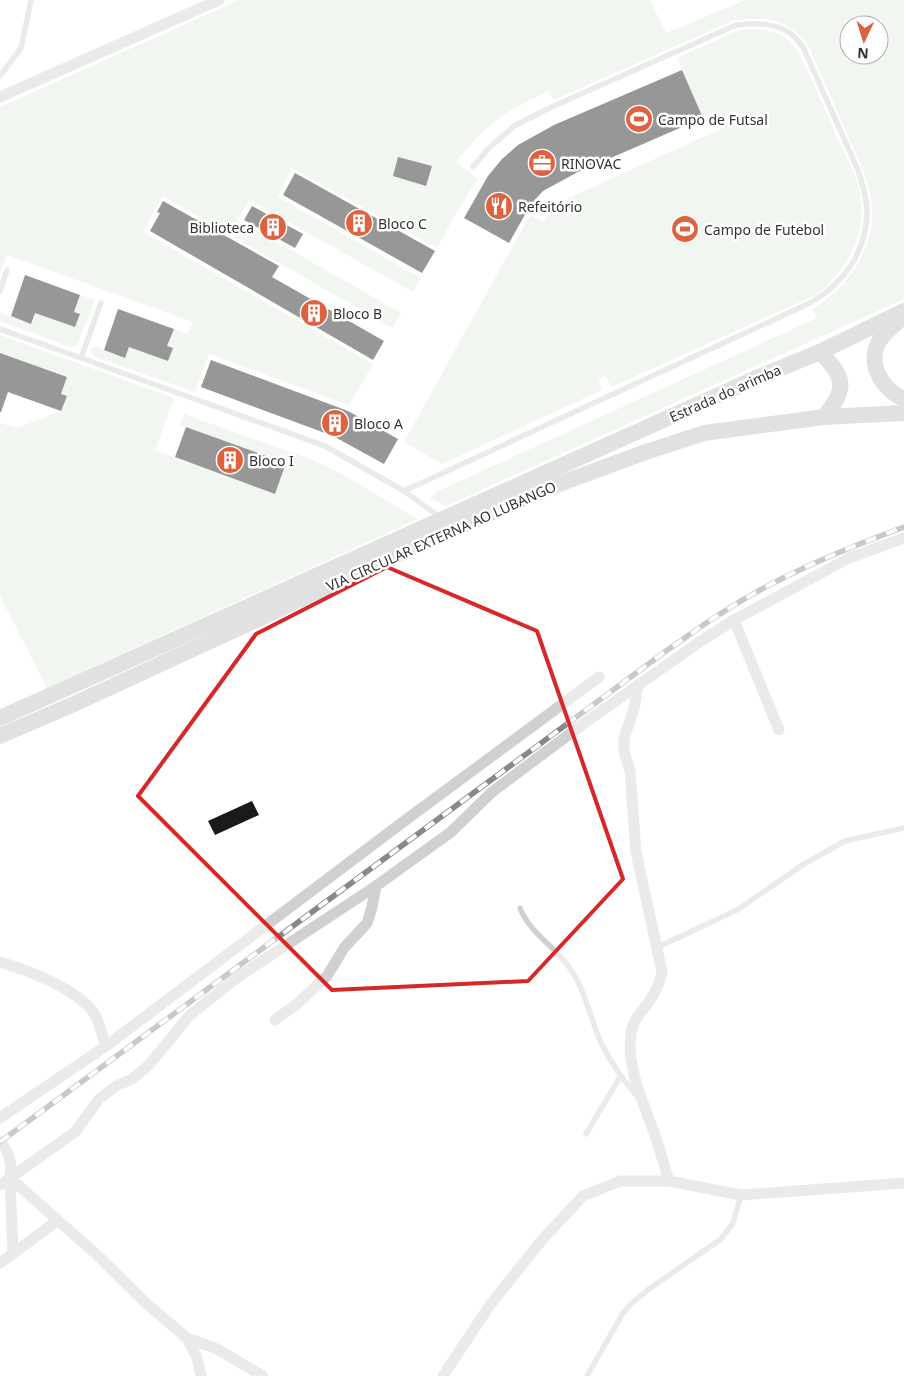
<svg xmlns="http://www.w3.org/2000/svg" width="904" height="1376" font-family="'Noto Sans',sans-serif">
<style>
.green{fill:#e2ebdf;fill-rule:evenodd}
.building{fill:#1a1a1a}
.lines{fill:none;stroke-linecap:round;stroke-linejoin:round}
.service{stroke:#d0d0d0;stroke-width:5.5}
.minor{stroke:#d0d0d0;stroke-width:11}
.secondary{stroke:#bdbdbd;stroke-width:16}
.rail-casing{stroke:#888;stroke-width:5.5}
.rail{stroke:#fff;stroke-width:4;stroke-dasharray:11;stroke-linecap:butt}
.marked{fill:none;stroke:#d62828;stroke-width:4;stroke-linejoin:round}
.labels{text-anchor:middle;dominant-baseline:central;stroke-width:5;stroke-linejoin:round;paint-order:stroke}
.poi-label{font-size:14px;fill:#333;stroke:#fff;text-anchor:start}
.street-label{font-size:14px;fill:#333;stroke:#fff}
</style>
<rect width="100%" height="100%" fill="#fff"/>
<g class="green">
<path d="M 239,0 L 650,0 L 666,33 L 746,0 L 904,0 L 904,299 L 446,506 L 430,498 L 436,492 L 817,318 L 813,309 C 851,284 881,242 870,194 C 865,172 855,151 845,130 C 833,101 820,72 807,43 C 784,17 769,18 735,20 L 554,100 L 548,91 C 530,100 510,109 494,122 C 479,134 467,148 456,162 L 478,179 L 456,213 L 437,248 L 292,168 L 278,197 L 421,278 L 413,292 L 249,200 L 238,220 L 401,313 L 393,328 L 162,196 L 143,232 L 373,364 L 349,405 L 209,354 L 195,392 L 95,357 L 90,350 L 92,348 L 96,347 L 125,358 L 129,347 L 168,361 L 173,348 L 167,346 L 174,329 L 188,334 L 193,322 L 7,255 L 0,274 L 0,107 ZM 849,25 L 879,25 L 879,55 L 849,55 Z"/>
<path d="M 752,29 C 783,31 790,37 804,63 C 816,88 827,114 838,140 C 845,154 854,170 858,185 C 870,229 849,268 816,295 L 611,387 L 606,376 L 598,380 L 602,390 L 442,464 L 404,442 L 530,215 L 543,222 L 555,207 L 575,195 L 723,128 L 716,112 L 703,118 L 677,58 L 739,30 Z"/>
<polygon points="80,295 95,300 76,347 70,347 0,321 0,313 2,313 31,324 35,313 75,327 80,314 74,312"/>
<polygon points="0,335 174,398 155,450 275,494 286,463 180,425 184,414 313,460 344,475 418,519 47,688 0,596 0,423 17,428 61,411 67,396 61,394 67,377 0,353"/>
</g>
<g class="building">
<polygon points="682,70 703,118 576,173 543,191 531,204 509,243 464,218 488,176 502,159 518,145 554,125"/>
<polygon points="398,157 432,166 426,186 393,176"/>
<polygon points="295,173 435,251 422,273 283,195"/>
<polygon points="163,201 279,266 272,277 384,341 373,360 150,231 160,213 157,212"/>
<polygon points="252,206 303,234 295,248 244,220"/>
<polygon points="25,275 80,295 74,312 80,314 75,327 35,313 31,324 11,316"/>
<polygon points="118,309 174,329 167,346 173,348 168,361 129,347 125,358 104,350"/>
<polygon points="0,353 67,377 61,394 67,396 61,411 8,392 1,412 0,412"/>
<polygon points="211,360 348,411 398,439 384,464 333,436 201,387"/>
<polygon points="186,427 286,463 275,494 175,457"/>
<polygon points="252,801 259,815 215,835 208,821"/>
</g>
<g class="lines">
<g class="service">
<polyline points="0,76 21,48 31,0"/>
<polyline points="0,291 7,270"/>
<polyline points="0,329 81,358 101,303"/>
<polyline points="81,358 325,446 404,491 441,518"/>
<path d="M 404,491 L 810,303 C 843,284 865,254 867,215 C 868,200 862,184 858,170 L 803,47 C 799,43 795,36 790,33 C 774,22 754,23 736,25 L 545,110 L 514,126 L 488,149 L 473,167"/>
<path d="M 520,908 C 529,932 554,946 569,967 C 585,989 591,1021 602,1045 C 612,1064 623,1080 637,1096"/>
<polyline points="658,947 737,910 804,864 845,841 904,828"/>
<polyline points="586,1134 620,1077"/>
<polyline points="587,1376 623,1313 633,1302 649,1289 721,1239 733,1223 741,1195"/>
</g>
<g class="minor">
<polyline points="0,97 219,0"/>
<polyline points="734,620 779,730"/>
<path d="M 638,685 L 634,709 L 624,738 L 624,751 L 630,771 L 636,852 L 662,972 C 660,982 656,991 650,1000 C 643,1011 633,1019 631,1033 C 626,1067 643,1101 654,1133 C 660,1149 664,1165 669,1181"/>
<path d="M 0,962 C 28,970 77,989 94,1013 C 100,1023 102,1036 106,1046"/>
<polyline points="275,1020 297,1004 327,976 344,948 367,923 372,907 376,886"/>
<polyline points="0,1118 106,1046 403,822 599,677"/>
<polyline points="0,1142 7,1151 11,1165 10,1178 13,1254"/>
<polyline points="10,1178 96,1254 147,1304 187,1338 197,1358 201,1376"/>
<polyline points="0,1185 75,1132 99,1099 116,1086 132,1079 148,1066 190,1015 238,977 376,886 451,832 492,792 583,724 698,643 734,620 847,559 904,538"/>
<polyline points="0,1263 57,1221"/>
<polyline points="187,1338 217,1349 263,1376"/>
<polyline points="443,1376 490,1305 541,1241 583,1196 620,1181 669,1181 741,1195 904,1183"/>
</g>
<g class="secondary">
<path d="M 902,317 C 896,324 888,330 882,337 C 864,360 881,389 904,399"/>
<path d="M 820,352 C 845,378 848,387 824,417"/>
<polyline points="0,718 759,377 820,352 904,311"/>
<polyline points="0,736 74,704 449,531 548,488 643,453 704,433 824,417 904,413"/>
</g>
<g class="rail-casing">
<path id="rail" d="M 0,1142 L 666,651 C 683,640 699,627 717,616 C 774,578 839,551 904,527"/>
</g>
<use href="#rail" class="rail"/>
</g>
<path d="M0 0H904V1376H0ZM 387,567 L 537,631 L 623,879 L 528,981 L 332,990 L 138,796 L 256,634 Z" fill="#fff" fill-opacity=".55" fill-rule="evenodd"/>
<path class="marked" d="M 387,567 L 537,631 L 623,879 L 528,981 L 332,990 L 138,796 L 256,634 Z"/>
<defs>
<g id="stadium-disc" transform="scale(1.4375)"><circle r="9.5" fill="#de6240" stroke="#fff"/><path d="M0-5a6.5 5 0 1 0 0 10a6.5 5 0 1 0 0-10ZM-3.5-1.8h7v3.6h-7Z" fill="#fff"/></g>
<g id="office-disc" transform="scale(1.4375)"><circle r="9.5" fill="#de6240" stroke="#fff"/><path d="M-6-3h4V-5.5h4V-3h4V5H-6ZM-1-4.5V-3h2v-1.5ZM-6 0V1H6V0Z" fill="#fff"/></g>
<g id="restaurant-disc" transform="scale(1.4375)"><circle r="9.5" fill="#de6240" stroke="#fff"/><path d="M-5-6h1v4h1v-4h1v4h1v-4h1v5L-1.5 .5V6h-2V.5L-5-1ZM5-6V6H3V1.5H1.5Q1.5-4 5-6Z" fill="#fff"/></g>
<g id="building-disc" transform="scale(1.4375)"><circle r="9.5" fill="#de6240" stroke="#fff"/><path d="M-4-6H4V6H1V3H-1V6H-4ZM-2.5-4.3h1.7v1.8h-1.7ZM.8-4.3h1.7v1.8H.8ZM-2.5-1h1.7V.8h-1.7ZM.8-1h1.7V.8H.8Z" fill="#fff"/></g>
</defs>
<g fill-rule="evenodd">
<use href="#stadium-disc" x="639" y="119"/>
<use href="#office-disc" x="542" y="163"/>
<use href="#restaurant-disc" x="499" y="206"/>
<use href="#building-disc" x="359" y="223"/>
<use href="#building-disc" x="273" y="227"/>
<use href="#stadium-disc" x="685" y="229"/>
<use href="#building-disc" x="314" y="313"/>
<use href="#building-disc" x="335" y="423"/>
<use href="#building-disc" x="230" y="460"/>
</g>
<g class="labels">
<g class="poi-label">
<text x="658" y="119">Campo de Futsal</text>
<text x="561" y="163">RINOVAC</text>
<text x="518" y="206">Refeitório</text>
<text x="378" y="223">Bloco C</text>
<text x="254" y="227" text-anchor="end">Biblioteca</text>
<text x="704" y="229">Campo de Futebol</text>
<text x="333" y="313">Bloco B</text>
<text x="354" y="423">Bloco A</text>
<text x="249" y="460">Bloco I</text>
</g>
<g class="street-label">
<text transform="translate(725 393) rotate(-24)">Estrada do arimba</text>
<text transform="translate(441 536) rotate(-24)">VIA CIRCULAR EXTERNA AO LUBANGO</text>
</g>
</g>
<g transform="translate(864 40) rotate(184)"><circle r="24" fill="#ffffff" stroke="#adadad"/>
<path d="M0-4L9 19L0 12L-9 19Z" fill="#de6240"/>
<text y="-8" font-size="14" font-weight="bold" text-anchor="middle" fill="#333333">N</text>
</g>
</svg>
